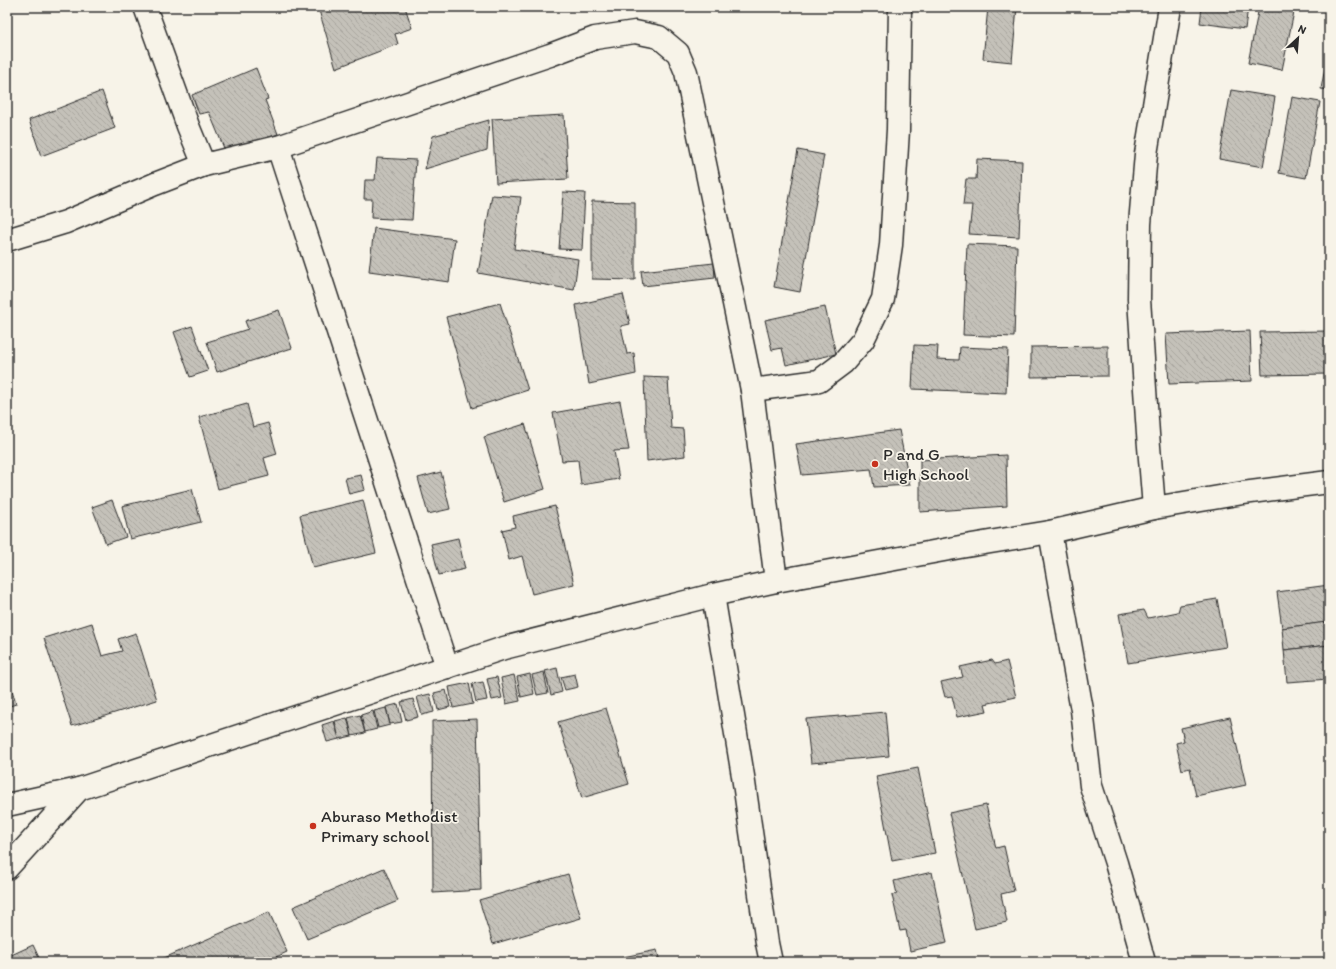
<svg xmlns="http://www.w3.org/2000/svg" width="1336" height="969" font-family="Itim,sans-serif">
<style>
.building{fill:url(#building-back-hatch);stroke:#2b2b2b}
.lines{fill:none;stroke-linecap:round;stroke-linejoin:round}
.minor-casing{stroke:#2b2b2b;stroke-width:25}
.minor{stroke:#f7f3e8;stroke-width:22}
.poi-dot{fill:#c8321e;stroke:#f7f3e8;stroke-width:1.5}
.labels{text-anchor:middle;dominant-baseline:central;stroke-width:3.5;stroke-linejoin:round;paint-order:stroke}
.poi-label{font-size:17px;fill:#2b2b2b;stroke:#f7f3e8;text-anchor:start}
</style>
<defs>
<pattern id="building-back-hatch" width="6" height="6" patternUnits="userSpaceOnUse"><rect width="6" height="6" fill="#c4c1b9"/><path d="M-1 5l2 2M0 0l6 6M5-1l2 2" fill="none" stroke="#a9a69f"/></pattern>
</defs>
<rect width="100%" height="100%" fill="#f7f3e8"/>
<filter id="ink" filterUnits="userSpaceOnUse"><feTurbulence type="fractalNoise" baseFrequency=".025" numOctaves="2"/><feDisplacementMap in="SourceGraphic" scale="8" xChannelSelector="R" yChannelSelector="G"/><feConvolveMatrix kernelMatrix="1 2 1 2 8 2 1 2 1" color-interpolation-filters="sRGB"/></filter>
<g filter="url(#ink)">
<g class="building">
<polygon points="318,7 405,7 412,28 395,34 398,44 336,68"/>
<polygon points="988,7 1017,7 1012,62 983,59"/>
<polygon points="1202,7 1248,7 1245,29 1200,23"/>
<polygon points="1259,7 1295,7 1282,70 1248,63"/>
<polygon points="1326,62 1329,62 1329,90 1321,89"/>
<polygon points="256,68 268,99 265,100 278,134 226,153 209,112 199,114 192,95"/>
<polygon points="1231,90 1275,97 1263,167 1219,159"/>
<polygon points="102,91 115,128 41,156 29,120"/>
<polygon points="1292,97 1320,102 1306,178 1279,173"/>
<polygon points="564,115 568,179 496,183 492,119"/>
<polygon points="489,120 487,150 425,169 433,136"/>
<polygon points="798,150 824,155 800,292 774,287"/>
<polygon points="377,158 416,160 412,220 371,218 372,199 364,199 365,180 375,180"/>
<polygon points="977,159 1022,161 1019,237 969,234 972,205 963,205 966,179 976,179"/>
<polygon points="563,192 585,193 582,250 559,249"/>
<polygon points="492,195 521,197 514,249 578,259 574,290 478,273"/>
<polygon points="592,201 635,202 635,280 592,279"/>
<polygon points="374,228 455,239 449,282 369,271"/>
<polygon points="967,244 1017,246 1014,337 963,335"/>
<polygon points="714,263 715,278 643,286 641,271"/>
<polygon points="623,294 630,324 621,326 627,354 634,353 636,374 589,384 576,305"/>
<polygon points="500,303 528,390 472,408 446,317"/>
<polygon points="825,307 836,354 786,365 782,348 772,350 765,320"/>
<polygon points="279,310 292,348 217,372 207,342 248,329 245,321"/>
<polygon points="192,326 208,371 190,377 174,332"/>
<polygon points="1250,331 1252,381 1169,384 1166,334"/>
<polygon points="1329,331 1329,374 1262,375 1260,332"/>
<polygon points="914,345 938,346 937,359 959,360 960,347 1008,349 1006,393 912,389"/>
<polygon points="1108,346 1108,376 1031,377 1031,347"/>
<polygon points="644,377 668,378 671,428 683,429 685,456 647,461"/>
<polygon points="620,401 629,450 614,451 619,479 581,485 578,460 562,461 553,413"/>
<polygon points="247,404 253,427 268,423 277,454 264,458 269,476 218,489 199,417"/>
<polygon points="525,424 545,489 504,502 484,437"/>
<polygon points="899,430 910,485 874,487 871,469 802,475 796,444"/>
<polygon points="1006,455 1007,506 920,512 920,460"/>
<polygon points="441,472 450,509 428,514 418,478"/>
<polygon points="361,475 365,490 349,494 345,478"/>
<polygon points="192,489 201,522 130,539 122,506"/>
<polygon points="112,500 126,537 106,544 92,507"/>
<polygon points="363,500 376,553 313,568 300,515"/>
<polygon points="555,506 574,584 532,594 522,556 509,560 502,530 515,527 513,516"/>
<polygon points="458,538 465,569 439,575 431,544"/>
<polygon points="1329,585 1329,622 1282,628 1277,592"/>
<polygon points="1217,599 1226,647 1128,663 1119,614 1144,610 1148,618 1178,612 1180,605"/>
<polygon points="1326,622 1329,645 1284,650 1282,628"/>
<polygon points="92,623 102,656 122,651 118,639 136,633 157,700 72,726 44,638"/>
<polygon points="1329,645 1329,679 1287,682 1284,650"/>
<polygon points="992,660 995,664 1007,661 1016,697 985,704 987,711 957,717 952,696 945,697 941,682 963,677 960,667"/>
<polygon points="557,668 562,692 551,695 545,671"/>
<polygon points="544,672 548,693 537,695 532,675"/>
<polygon points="7,673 16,704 7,707"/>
<polygon points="530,674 534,694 521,697 517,677"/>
<polygon points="575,674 578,687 565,690 561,677"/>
<polygon points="514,675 520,701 506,704 501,678"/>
<polygon points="497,677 502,698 492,700 487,679"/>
<polygon points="483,682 487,700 476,702 472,684"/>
<polygon points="469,683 473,704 453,708 449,687"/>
<polygon points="446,690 450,707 438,710 434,693"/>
<polygon points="430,694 434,712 422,715 417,697"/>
<polygon points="413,699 418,717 406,720 401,702"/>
<polygon points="398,704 402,722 390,724 386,707"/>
<polygon points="386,708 390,725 378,728 374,711"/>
<polygon points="606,708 629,784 582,798 558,722"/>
<polygon points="373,711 377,729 365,732 361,715"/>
<polygon points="885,712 889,756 811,763 806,719"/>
<polygon points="360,715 365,733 352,736 348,718"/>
<polygon points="1230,717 1246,785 1196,796 1190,768 1182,770 1176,743 1184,741 1181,728"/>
<polygon points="347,718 352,736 339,739 335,721"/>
<polygon points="477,719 481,890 433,893 432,721"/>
<polygon points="334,721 339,739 327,742 322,725"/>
<polygon points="918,768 935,853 892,861 876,776"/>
<polygon points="986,805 996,848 1004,846 1014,891 1001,894 1007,922 975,929 949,813"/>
<polygon points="384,868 398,901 307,939 293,907"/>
<polygon points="932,872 947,943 910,951 906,930 900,931 892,895 897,894 894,881"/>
<polygon points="568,874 581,918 493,944 479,900"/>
<polygon points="269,912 287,952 265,962 155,962"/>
<polygon points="33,945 41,962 7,962 7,957"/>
<polygon points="657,950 660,962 624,962 623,957"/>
</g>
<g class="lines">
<g class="minor-casing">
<g id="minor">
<polyline points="145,7 188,126 204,165"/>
<polyline points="278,147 447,667"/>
<polyline points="7,240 66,222 155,184 204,165 278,147 550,55 595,38 635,32 659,37 678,53 686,72 752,390 776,581"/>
<polyline points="752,390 819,381 843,363 863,340 883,299 891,245 898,130 900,7"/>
<polyline points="1154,508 1148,434 1139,299 1140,224 1146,154 1170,7"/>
<polyline points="1050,532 1082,710 1091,786 1116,863 1144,962"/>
<polyline points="713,595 743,776 767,943 771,962"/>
<polyline points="7,805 79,789 504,648 713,595 776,581 960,547 1050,532 1154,508 1243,493 1329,482"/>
<polyline points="7,868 79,789"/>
</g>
</g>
<use href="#minor" class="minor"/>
</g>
</g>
<g class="poi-dot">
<circle cx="875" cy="464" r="4"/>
<circle cx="313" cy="826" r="4"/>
</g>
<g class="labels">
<g class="poi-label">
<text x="883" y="454">P and G<tspan x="883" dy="20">High School</tspan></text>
<text x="321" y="816">Aburaso Methodist<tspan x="321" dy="20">Primary school</tspan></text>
</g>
</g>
<rect width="1336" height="969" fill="none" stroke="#f7f3e8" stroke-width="24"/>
<rect x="12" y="12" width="1312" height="945" fill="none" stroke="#2b2b2b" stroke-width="1.5" filter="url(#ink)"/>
<g transform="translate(1298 38) rotate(26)" stroke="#f7f3e8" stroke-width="3" paint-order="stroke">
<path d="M0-3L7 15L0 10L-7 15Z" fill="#2b2b2b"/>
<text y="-6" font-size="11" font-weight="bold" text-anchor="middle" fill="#2b2b2b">N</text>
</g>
</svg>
